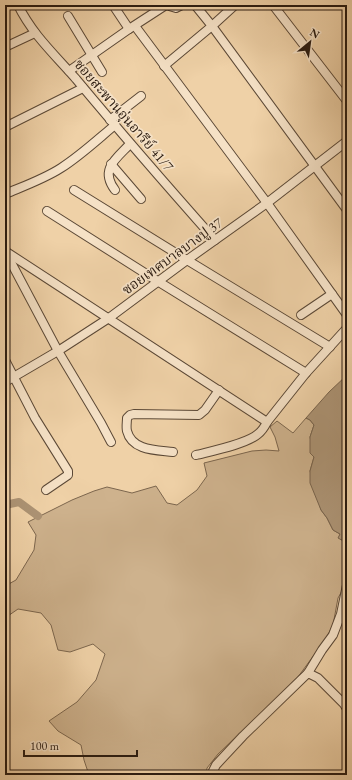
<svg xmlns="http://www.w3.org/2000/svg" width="352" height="780" font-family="'EB Garamond','Noto Serif Thai',serif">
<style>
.green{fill:#ceb28d;stroke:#7c664e}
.water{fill:#ac9374;stroke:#78634c}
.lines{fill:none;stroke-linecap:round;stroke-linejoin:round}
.canal{stroke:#ac9374;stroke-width:8}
.street-casing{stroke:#5b4836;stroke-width:10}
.street{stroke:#f5e1c6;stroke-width:8}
.labels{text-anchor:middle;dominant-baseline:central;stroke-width:3.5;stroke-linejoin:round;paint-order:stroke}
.street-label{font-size:14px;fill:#2a1b10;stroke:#f5e1c6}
</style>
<rect width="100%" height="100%" fill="#efd1a7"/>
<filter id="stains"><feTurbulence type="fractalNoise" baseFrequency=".005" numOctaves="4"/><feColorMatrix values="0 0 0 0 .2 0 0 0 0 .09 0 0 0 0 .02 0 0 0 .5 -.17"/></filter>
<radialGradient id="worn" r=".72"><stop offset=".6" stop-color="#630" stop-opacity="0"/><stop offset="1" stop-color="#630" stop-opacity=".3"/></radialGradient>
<polygon class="green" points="306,418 310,420 314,425 310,437 314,457 310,471 321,510 327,518 333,530 340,534 339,538 347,543 347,582 338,598 333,625 325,640 295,681 218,754 207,768 206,775 89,775 84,760 81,745 58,731 49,721 77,702 96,680 105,654 93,644 70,652 58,650 51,625 41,613 18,609 5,618 5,586 16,580 34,550 36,535 28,522 72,500 94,491 107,487 132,493 156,486 167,503 177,505 197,490 207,476 204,463 252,451 266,450 279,451 275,437 270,427 277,421 293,433"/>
<polygon class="water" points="347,375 347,543 338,538 340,534 333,530 327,518 321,510 310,483 310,471 314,457 310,453 310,437 314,425 310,420 306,418 329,392"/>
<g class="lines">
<polyline class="canal" points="5,505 19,502 38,516"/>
<g class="street-casing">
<g id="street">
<path d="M 18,5 C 32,34 55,55 76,79 C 121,133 168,187 215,240"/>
<polyline points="113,5 129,29"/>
<polyline points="195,5 212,26 347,210"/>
<polyline points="273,5 347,101"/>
<polyline points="68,16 102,72"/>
<polyline points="135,26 267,203 347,315"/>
<polyline points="5,47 35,33"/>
<polyline points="164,66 212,26 235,5"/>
<polyline points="69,71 129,29 166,5 176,8 182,5"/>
<polyline points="110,120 141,96"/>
<polyline points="5,127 83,88"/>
<polyline points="111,164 141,199"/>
<polyline points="74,190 187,260 330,347"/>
<path d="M 115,190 C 99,169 117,158 130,144"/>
<path d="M 5,194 C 24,186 44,179 61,168 C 80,156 97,140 115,125"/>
<polyline points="47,211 159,282 306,373"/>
<polyline points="5,251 267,422"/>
<polyline points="5,251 58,351 101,423 111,442"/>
<polyline points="301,315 332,294"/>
<polyline points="5,360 35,418 68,471 68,475 46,490"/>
<polyline points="5,382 58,351 109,318 187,260 267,203 347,141"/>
<path d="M 173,452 C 157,450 132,451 127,431 C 126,427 127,422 127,418 L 130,415 L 134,414 L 199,415 L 205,410 L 219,390"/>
<path d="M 196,455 C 212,451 247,444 258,434 C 262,431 265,426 267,422 L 306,373 L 347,328"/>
<polyline points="308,673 322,650 333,635 341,614 347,585"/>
<polyline points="213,775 213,771 216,765 243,736 308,673 318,678 344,704 347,709"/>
</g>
</g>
<use href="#street" class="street"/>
</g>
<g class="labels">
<g class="street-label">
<text transform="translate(124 115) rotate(49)">ซอยสะพานอุ่นอารีย์ 41/7</text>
<text transform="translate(172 256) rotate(-36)">ซอยเทศบาลบางปู 37</text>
</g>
</g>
<rect width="352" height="780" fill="none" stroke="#efd1a7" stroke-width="20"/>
<rect x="6" y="6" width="340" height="768" fill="none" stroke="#2a1b10" stroke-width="2"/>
<rect x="10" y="10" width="332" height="760" fill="none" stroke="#2a1b10"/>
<g transform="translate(310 42) rotate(29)" stroke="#f5e1c6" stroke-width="3" paint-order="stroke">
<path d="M0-3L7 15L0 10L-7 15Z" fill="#2a1b10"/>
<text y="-6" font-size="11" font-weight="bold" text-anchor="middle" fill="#2a1b10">N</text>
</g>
<path d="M24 750v6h113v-6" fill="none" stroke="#2a1b10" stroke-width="2"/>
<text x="30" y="750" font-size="12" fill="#2a1b10" stroke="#f5e1c6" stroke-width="3" paint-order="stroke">100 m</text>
<rect width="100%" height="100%" filter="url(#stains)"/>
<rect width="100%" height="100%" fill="url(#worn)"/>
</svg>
